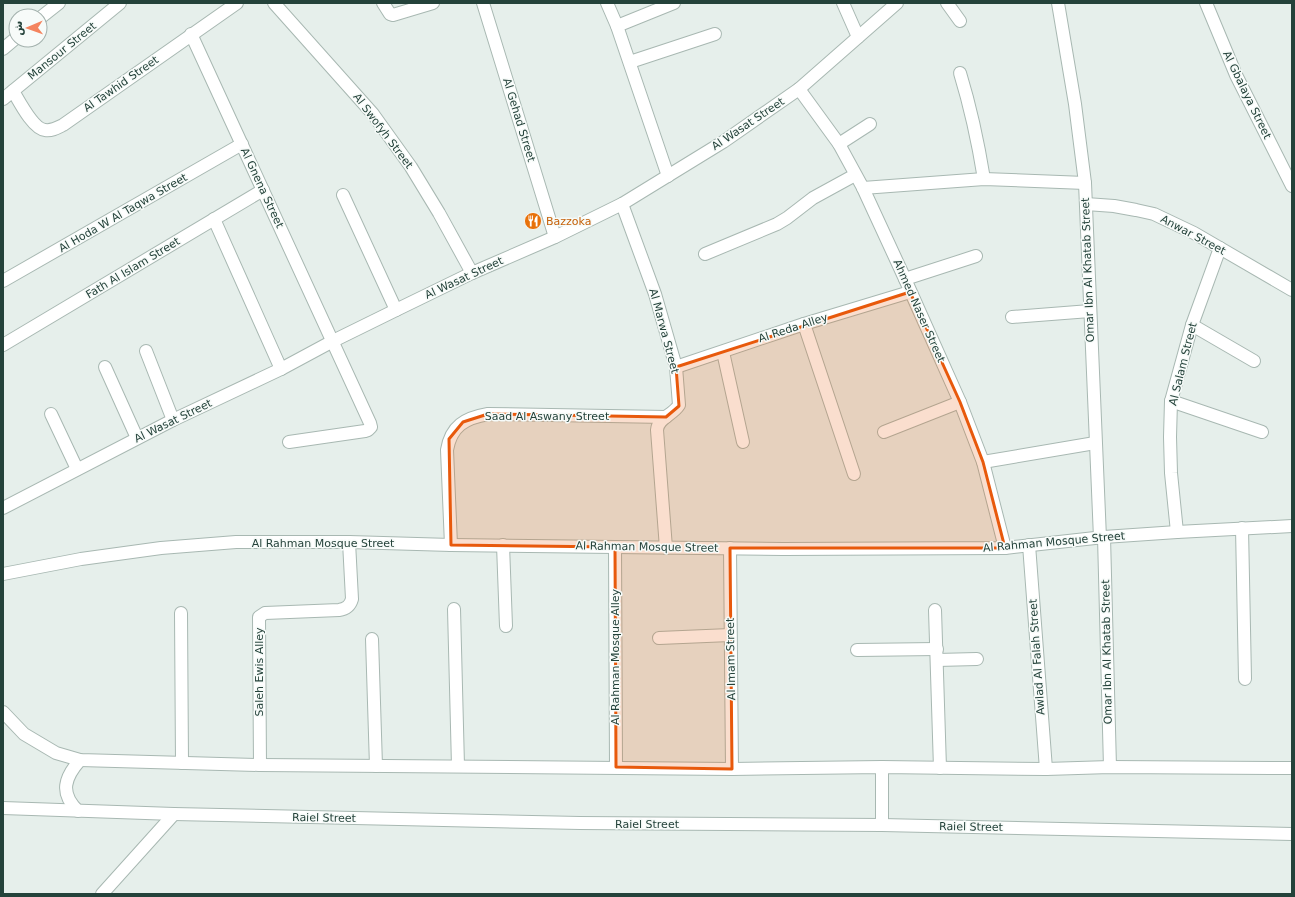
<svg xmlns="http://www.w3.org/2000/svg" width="1295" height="897" font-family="'DejaVu Sans','Noto Naskh Arabic',sans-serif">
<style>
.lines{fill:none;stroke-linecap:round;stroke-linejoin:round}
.minor-casing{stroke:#a8b8b2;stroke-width:14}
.tertiary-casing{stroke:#a8b8b2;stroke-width:14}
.minor{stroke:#fff;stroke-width:12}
.tertiary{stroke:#fff;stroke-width:12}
.marked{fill:#e8590c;fill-opacity:0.2;stroke:#e8590c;stroke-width:3;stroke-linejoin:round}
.labels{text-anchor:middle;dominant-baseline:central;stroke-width:3;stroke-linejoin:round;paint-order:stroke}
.street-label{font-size:11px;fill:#24423a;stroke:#f7fbf9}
.food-label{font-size:11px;fill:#c56008;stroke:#f7fbf9;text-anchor:start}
</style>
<rect width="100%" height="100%" fill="#e6efeb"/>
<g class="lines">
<g class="minor-casing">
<g id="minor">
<polyline points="274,3 373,114 411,167 439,213 472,273"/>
<polyline points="383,3 390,14 393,15 433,3"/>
<polyline points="483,3 555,237"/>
<polyline points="607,3 617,26 668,176"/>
<polyline points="843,3 858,37"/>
<polyline points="947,3 960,21"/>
<polyline points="1058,3 1075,104 1085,183 1100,538"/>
<polyline points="1206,3 1236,75 1292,186"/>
<polyline points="617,26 674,3"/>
<polyline points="191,34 370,423 371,427 368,430 365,431 289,442"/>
<polyline points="630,62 715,34"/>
<path d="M 960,73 C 971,109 978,142 984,179"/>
<polyline points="799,89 839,144 863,188 905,279 960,402 983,462 1005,548"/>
<path d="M 13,91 C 19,101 33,129 45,130 C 52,131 57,128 63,125 L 237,3"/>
<polyline points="839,144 870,124"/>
<polyline points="863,188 984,179 1085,183"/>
<polyline points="343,195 396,310"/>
<path d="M 622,204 L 655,294 L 676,367 L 679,405 C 673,415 658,418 657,430 L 666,548"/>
<polyline points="1086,204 1114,206 1136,210 1154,214 1194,233 1292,290"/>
<polyline points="214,219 281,369"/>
<polyline points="705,254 777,224 787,218 813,198 855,175"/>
<polyline points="905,279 976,256"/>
<polyline points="3,281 242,144"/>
<polyline points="1012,317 1090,311"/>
<polyline points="804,324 854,474"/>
<polyline points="1192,325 1254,361"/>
<polyline points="3,345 263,190"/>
<polyline points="146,351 173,420"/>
<polyline points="723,352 743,442"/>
<polyline points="105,367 137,438"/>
<polyline points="676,367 804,324 910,292"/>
<polyline points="1171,401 1262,432"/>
<polyline points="51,414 77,469"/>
<polyline points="884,432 960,402"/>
<polyline points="983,462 1095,443"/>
<polyline points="3,508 173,420 281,369 333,341 396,310 472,273 555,237 622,204 723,142 799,89 897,3"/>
<polyline points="1242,528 1245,679"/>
<polyline points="1177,532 1171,473 1170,437 1171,401 1192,325 1220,248"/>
<polyline points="1104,537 1110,767"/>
<path d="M 451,545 L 447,450 C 451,426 465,418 488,414 L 666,417"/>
<polyline points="503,545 506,626"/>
<polyline points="1029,545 1046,769"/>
<polyline points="615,547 616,767"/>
<polyline points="730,548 732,769"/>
<polyline points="3,574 81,559 161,548 236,542 349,542 451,545 783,549 1005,548 1104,537 1177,532 1292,526"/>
<polyline points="454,609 458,766"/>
<polyline points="935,610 940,768"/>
<polyline points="181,613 182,763"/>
<polyline points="659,638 730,635"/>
<polyline points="372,639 376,766"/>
<polyline points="857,650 937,649"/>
<polyline points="937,660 977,659"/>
<path d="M 260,765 L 259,617 L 265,613 L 339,610 C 346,609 350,606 352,599 L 349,542"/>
<polyline points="102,894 174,814"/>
</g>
</g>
<g class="tertiary-casing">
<g id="tertiary">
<polyline points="40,18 59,3"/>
<polyline points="3,49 16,38"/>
<polyline points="3,99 120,3"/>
<polyline points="3,712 24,734 56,753 80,760 260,765 732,769 882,767 1046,769 1110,767 1292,768"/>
<polyline points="3,808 174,814 580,823 882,825 1292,834"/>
<path d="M 78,811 C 59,793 65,777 80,760"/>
<polyline points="882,825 882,767"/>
</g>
</g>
<use href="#minor" class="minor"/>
<use href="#tertiary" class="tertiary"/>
</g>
<path class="marked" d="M 910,292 L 960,402 L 983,462 L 1005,548 L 730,548 L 732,769 L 616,767 L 615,547 L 451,545 L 449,439 L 463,422 L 488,414 L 666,417 L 679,406 L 676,367 Z"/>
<defs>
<g id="restaurant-disc" transform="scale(0.9)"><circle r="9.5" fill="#e8710a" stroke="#f7fbf9"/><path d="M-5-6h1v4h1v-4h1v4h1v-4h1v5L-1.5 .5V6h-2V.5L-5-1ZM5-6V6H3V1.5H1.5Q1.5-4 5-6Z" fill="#fff"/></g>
</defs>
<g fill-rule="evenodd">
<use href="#restaurant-disc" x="533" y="221"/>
</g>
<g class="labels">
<g class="street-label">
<text transform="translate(62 51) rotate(-39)">Mansour Street</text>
<text transform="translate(121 84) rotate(-35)">Al Tawhid Street</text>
<text transform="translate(1247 95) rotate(64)">Al Gbalaya Street</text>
<text transform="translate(519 120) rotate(73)">Al Gehad Street</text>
<text transform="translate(748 124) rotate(-34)">Al Wasat Street</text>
<text transform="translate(383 131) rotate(53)">Al Swofyh Street</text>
<text transform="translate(262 188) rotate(65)">Al Gnena Street</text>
<text transform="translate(123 213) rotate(-30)">Al Hoda W Al Taqwa Street</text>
<text transform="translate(1193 235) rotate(28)">Anwar Street</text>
<text transform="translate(133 268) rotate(-31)">Fath Al Islam Street</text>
<text transform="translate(1088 270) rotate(-92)">Omar Ibn Al Khatab Street</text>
<text transform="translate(464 278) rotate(-25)">Al Wasat Street</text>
<text transform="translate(919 311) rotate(66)">Ahmed Naser Street</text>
<text transform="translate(793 328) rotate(-18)">Al Reda Alley</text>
<text transform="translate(664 331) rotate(75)">Al Marwa Street</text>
<text transform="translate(1183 364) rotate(-76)">Al Salam Street</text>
<text x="547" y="416">Saad Al Aswany Street</text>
<text transform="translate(173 421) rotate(-26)">Al Wasat Street</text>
<text transform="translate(1054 542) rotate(-5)">Al Rahman Mosque Street</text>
<text x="323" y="543">Al Rahman Mosque Street</text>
<text transform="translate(647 547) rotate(1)">Al Rahman Mosque Street</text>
<text transform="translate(1107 652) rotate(-91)">Omar Ibn Al Khatab Street</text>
<text transform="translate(615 657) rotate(-90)">Al Rahman Mosque Alley</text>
<text transform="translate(1037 657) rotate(-94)">Awlad Al Falah Street</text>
<text transform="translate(731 659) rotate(-91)">Al Imam Street</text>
<text transform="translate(259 672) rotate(-90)">Saleh Ewis Alley</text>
<text transform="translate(324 818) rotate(1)">Raiel Street</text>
<text x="647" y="824">Raiel Street</text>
<text transform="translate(971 827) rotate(1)">Raiel Street</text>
</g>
<g class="food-label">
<text x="546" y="221">Bazzoka</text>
</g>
</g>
<rect width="1295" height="897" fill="none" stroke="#24423a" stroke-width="8"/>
<g transform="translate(28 28) rotate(268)"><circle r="19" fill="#f7fbf9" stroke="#a3b1ad"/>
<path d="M0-3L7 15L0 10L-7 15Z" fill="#f4845f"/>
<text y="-6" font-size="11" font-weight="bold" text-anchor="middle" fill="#24423a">ش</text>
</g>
</svg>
